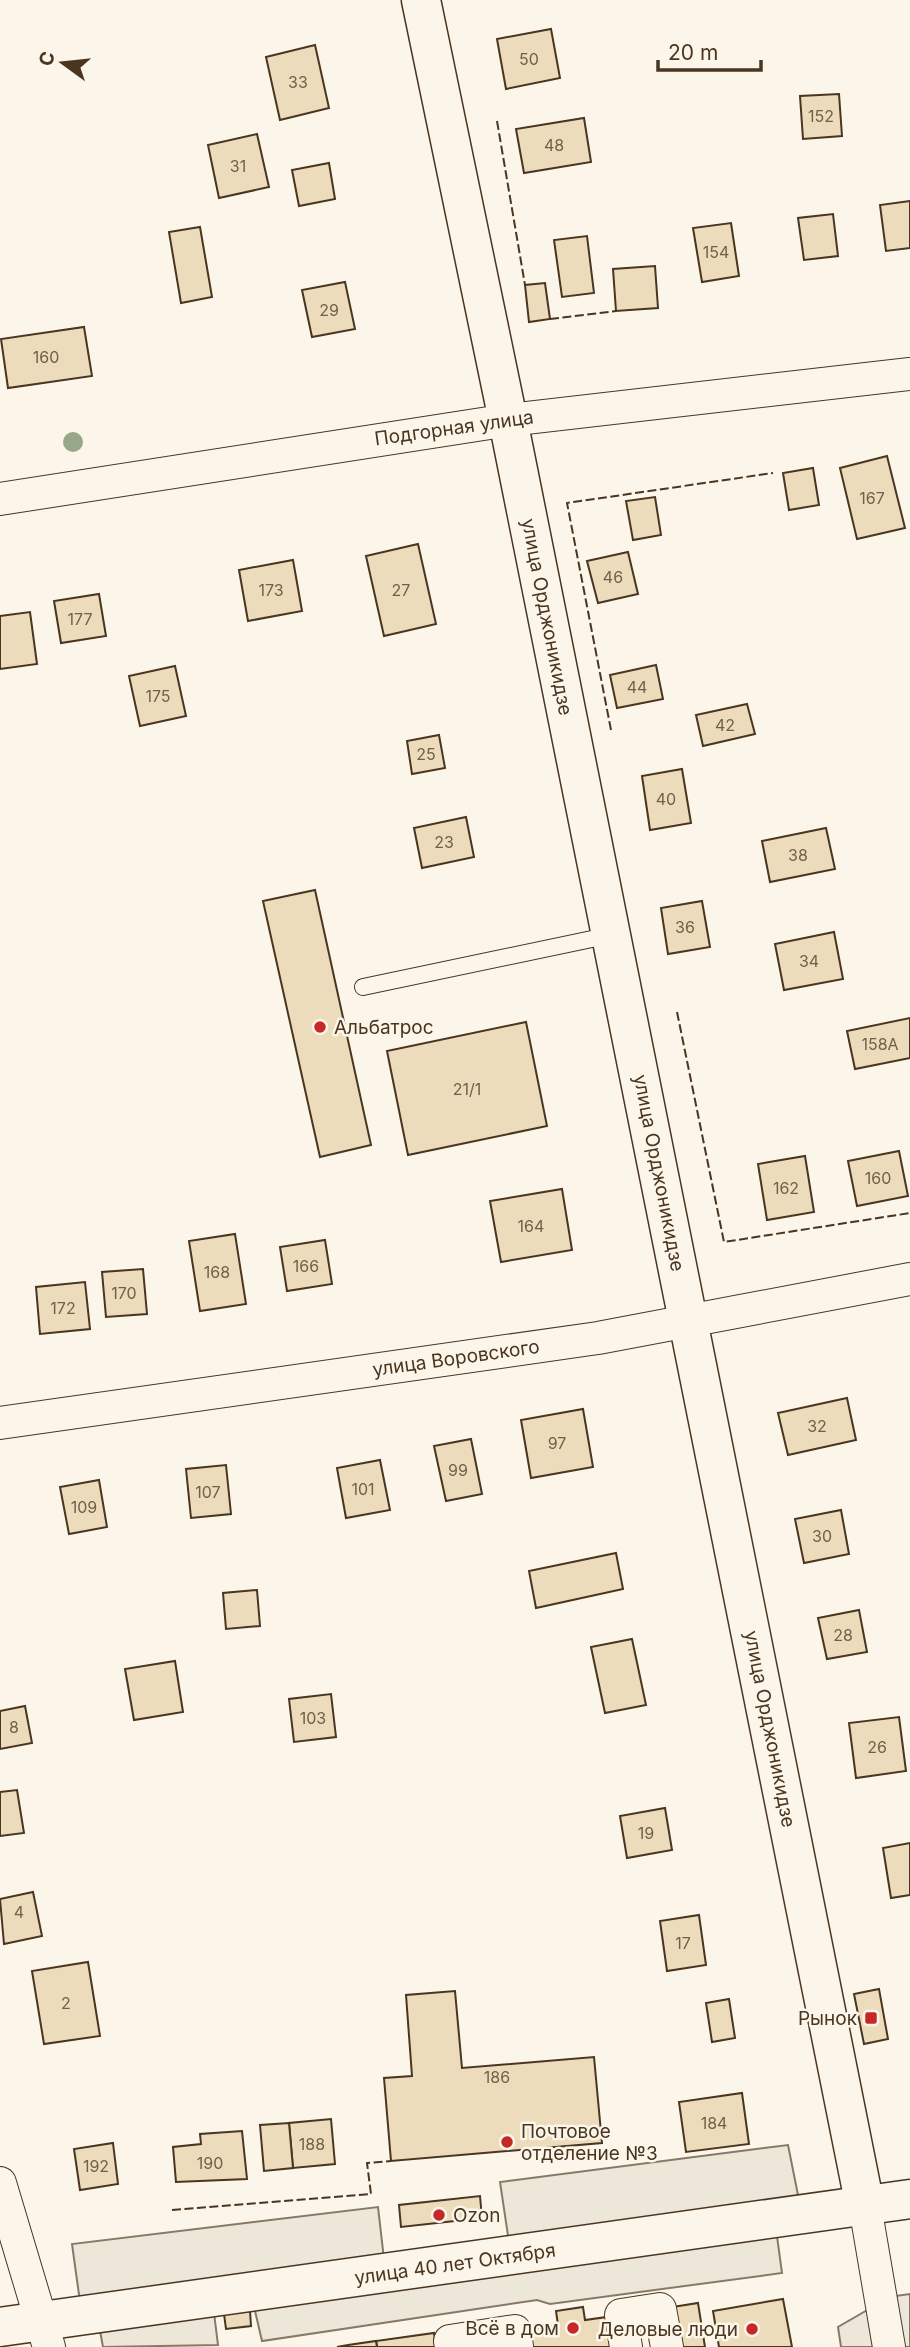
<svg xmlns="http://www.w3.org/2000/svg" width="910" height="2347" font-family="Inter,sans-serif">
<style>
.parking{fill:#ede7d9;stroke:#887966;stroke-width:2}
.building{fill:#ecdcbc;stroke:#4a3520;stroke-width:2}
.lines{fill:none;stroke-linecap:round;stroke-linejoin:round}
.lane-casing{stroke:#4a3520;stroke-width:18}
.street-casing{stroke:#4a3520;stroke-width:34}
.secondary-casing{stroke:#4a3520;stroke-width:41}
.lane{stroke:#fbf6e9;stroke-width:16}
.street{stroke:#fbf6e9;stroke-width:32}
.secondary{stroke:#fbf6e9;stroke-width:38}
.fence{stroke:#4a3520;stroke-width:2;stroke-dasharray:9 3.5;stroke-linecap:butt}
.tree{fill:#96a887}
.poi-dot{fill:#c62828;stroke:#fbf6e9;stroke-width:2.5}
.labels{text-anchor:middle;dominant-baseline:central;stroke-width:5;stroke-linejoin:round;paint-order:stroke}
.number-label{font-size:16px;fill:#725f47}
.street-label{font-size:19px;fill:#4a3520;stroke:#fbf6e9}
.poi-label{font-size:19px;fill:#4a3520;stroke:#fbf6e9;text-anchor:start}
</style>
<rect width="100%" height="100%" fill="#fbf6e9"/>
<g class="parking">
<polygon points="788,2145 801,2210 510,2249 500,2182"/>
<polygon points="378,2207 385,2268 81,2309 72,2244"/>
<polygon points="776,2229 782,2273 550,2304 537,2300 262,2341 252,2298"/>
<polygon points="910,2294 910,2347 897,2347 888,2297"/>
<polygon points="213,2305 218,2345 103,2347 98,2320"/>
<polygon points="876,2305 883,2347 841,2347 838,2327"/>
</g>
<g class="building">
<polygon points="551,29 560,78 506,89 497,39"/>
<polygon points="315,45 329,108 280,120 266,57"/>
<polygon points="839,94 842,136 803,139 800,96"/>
<polygon points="584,118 591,162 524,173 516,129"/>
<polygon points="257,134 269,187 219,198 208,145"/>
<polygon points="329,163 335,199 299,206 292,170"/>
<polygon points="910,201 910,248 886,251 880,205"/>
<polygon points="833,214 838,256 804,260 798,218"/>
<polygon points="731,223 739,276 702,282 693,228"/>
<polygon points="200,227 212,297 181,303 169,232"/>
<polygon points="587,236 594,293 562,297 554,240"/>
<polygon points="655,266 658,308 616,311 613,269"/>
<polygon points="345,282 355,329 312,337 302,290"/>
<polygon points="545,283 550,319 529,322 525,285"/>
<polygon points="84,327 92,376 8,388 1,339"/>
<polygon points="887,456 905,528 857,539 840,468"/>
<polygon points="813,468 819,505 789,510 783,473"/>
<polygon points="655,497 661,535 633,540 626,501"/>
<polygon points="418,544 436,624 384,636 366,556"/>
<polygon points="628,552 638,594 598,603 587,561"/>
<polygon points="293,560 302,611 248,621 239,570"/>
<polygon points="99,594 106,636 61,643 54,601"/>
<polygon points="30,612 37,664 0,669 0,616"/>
<polygon points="656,665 663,699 617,708 610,675"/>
<polygon points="175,666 186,716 140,726 129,676"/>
<polygon points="747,704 755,734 703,746 696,715"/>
<polygon points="439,735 445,768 412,774 407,741"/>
<polygon points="682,769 691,823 650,830 642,776"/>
<polygon points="466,817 474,857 422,868 414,828"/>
<polygon points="826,828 835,869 770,882 762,841"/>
<polygon points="315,890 371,1145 320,1157 263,901"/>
<polygon points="702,901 710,947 668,954 661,908"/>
<polygon points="834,932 843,979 784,990 775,944"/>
<polygon points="910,1018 910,1058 855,1069 847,1031"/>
<polygon points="526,1022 547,1126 408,1155 387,1051"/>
<polygon points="899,1151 908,1196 857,1206 848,1161"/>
<polygon points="805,1156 814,1212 767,1220 758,1164"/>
<polygon points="562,1189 572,1250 501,1262 490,1201"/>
<polygon points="235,1234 246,1304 200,1311 189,1241"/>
<polygon points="325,1240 332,1284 287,1291 280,1247"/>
<polygon points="143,1269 147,1314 106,1317 102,1272"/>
<polygon points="85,1282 90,1329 40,1334 36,1287"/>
<polygon points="847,1398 856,1440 788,1455 778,1413"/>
<polygon points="583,1409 593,1467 531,1478 521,1420"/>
<polygon points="471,1439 482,1494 446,1501 434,1446"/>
<polygon points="380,1460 390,1510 346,1518 337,1468"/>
<polygon points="226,1465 231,1514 191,1518 186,1469"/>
<polygon points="99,1480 107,1527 69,1534 60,1487"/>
<polygon points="841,1510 849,1554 804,1563 795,1519"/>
<polygon points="616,1553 623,1589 536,1608 529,1571"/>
<polygon points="257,1590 260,1626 226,1629 223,1593"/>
<polygon points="859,1610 867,1652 827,1659 818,1618"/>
<polygon points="632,1639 646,1705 605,1713 591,1647"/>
<polygon points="175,1661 183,1712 134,1720 125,1669"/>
<polygon points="331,1694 336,1737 294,1742 289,1699"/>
<polygon points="25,1706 32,1743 0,1749 0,1711"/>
<polygon points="899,1717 906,1771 856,1778 849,1723"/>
<polygon points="17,1790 24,1833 0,1836 0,1792"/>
<polygon points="665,1808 672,1850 627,1858 620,1816"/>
<polygon points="910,1843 910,1895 891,1898 883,1848"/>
<polygon points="33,1892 42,1936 4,1944 0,1899"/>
<polygon points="699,1915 706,1965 667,1971 660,1921"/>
<polygon points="88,1962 100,2036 44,2044 32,1971"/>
<polygon points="879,1989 888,2039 864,2044 854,1994"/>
<polygon points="455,1991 462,2068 594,2057 602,2143 391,2161 384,2078 412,2076 406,1995"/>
<polygon points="729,1999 735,2038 712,2042 706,2003"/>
<polygon points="742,2093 749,2144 686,2152 679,2102"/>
<polygon points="331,2119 335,2164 293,2168 289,2123"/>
<polygon points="289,2123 293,2168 264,2171 260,2125"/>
<polygon points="242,2131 247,2179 176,2182 173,2147 201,2144 200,2134"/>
<polygon points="113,2143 118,2184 80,2190 74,2149"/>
<polygon points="480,2196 482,2218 401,2227 399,2205"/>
<polygon points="783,2299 792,2347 719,2347 713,2311"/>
<polygon points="698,2303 705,2347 667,2347 660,2309"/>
<polygon points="583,2307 585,2320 621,2315 626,2347 517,2347 515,2331 558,2325 556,2311"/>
<polygon points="250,2311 251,2326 226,2329 224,2314"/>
<polygon points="434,2333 436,2347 377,2347 376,2341"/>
<polygon points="376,2341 377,2347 337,2347 348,2345"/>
</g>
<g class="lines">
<g class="lane-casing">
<polyline id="lane" points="363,987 611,935"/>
</g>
<g class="street-casing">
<g id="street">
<polyline points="0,499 508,420 910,374"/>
<polyline points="0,1423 598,1338 910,1279"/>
<polyline points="0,2183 49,2347"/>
<polyline points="865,2206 889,2347"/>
<polyline points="451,2347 450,2341 515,2331 517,2347"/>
<polyline points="626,2347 621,2315 660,2309 667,2347"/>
</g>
</g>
<g class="secondary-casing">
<g id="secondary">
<polyline points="421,0 508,420 865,2206"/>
<polyline points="0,2327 910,2199"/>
</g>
</g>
<use href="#lane" class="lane"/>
<use href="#street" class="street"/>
<use href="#secondary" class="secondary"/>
<g class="fence">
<polyline points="497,121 525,285"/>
<polyline points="550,319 616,311"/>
<polyline points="611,730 567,503 773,473"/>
<polyline points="677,1012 724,1242 910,1213"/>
<polyline points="172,2210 371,2194 367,2163 391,2161"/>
</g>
</g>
<circle class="tree" cx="73" cy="442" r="10"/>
<g class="poi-dot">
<circle cx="320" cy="1027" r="7"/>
<rect x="864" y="2011" width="14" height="14" rx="3.5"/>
<circle cx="507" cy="2142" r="7"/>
<circle cx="439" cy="2215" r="7"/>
<circle cx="573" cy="2328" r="7"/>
<circle cx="752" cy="2329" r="7"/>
</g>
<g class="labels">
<g class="number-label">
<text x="529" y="59">50</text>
<text x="298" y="82">33</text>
<text x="821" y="116">152</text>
<text x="554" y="145">48</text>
<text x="238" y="166">31</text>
<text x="716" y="252">154</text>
<text x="329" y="310">29</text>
<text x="46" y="357">160</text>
<text x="872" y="498">167</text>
<text x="613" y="577">46</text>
<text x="271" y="590">173</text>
<text x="401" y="590">27</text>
<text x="80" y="619">177</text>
<text x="637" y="687">44</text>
<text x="158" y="696">175</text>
<text x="725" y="725">42</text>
<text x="426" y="754">25</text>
<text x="666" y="799">40</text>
<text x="444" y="842">23</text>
<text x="798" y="855">38</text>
<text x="685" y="927">36</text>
<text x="809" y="961">34</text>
<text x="880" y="1044">158А</text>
<text x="467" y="1089">21/1</text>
<text x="878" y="1178">160</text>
<text x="786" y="1188">162</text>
<text x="531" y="1226">164</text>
<text x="306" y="1266">166</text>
<text x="217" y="1272">168</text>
<text x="124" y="1293">170</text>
<text x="63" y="1308">172</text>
<text x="817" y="1426">32</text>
<text x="557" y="1443">97</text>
<text x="458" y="1470">99</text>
<text x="363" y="1489">101</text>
<text x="208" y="1492">107</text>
<text x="84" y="1507">109</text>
<text x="822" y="1536">30</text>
<text x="843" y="1635">28</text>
<text x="313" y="1718">103</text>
<text x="14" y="1727">8</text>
<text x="877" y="1747">26</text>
<text x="646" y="1833">19</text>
<text x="19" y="1912">4</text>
<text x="683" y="1943">17</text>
<text x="66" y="2003">2</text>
<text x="497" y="2077">186</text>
<text x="714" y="2123">184</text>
<text x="312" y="2144">188</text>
<text x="210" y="2163">190</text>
<text x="96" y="2166">192</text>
</g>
<g class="street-label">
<text transform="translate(454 428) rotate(-8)">Подгорная улица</text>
<text transform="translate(547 617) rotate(79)">улица Орджоникидзе</text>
<text transform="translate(659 1173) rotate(79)">улица Орджоникидзе</text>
<text transform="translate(456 1358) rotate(-8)">улица Воровского</text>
<text transform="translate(770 1729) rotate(79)">улица Орджоникидзе</text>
<text transform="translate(455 2264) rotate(-8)">улица 40 лет Октября</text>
</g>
<g class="poi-label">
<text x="334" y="1027">Альбатрос</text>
<text x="857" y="2018" text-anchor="end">Рынок</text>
<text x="521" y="2131">Почтовое<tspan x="521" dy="22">отделение №3</tspan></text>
<text x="453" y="2215">Ozon</text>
<text x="559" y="2328" text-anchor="end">Всё в дом</text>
<text x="738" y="2329" text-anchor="end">Деловые люди</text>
</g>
</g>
<g transform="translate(63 63) rotate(285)" stroke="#fbf6e9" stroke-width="5" paint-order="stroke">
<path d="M0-5L12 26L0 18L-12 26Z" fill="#4a3520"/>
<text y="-10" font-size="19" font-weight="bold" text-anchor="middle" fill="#4a3520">С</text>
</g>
<path d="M658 60v10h103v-10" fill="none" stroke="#4a3520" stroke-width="3.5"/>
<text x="668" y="60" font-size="21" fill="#4a3520" stroke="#fbf6e9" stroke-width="5" paint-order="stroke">20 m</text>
</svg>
